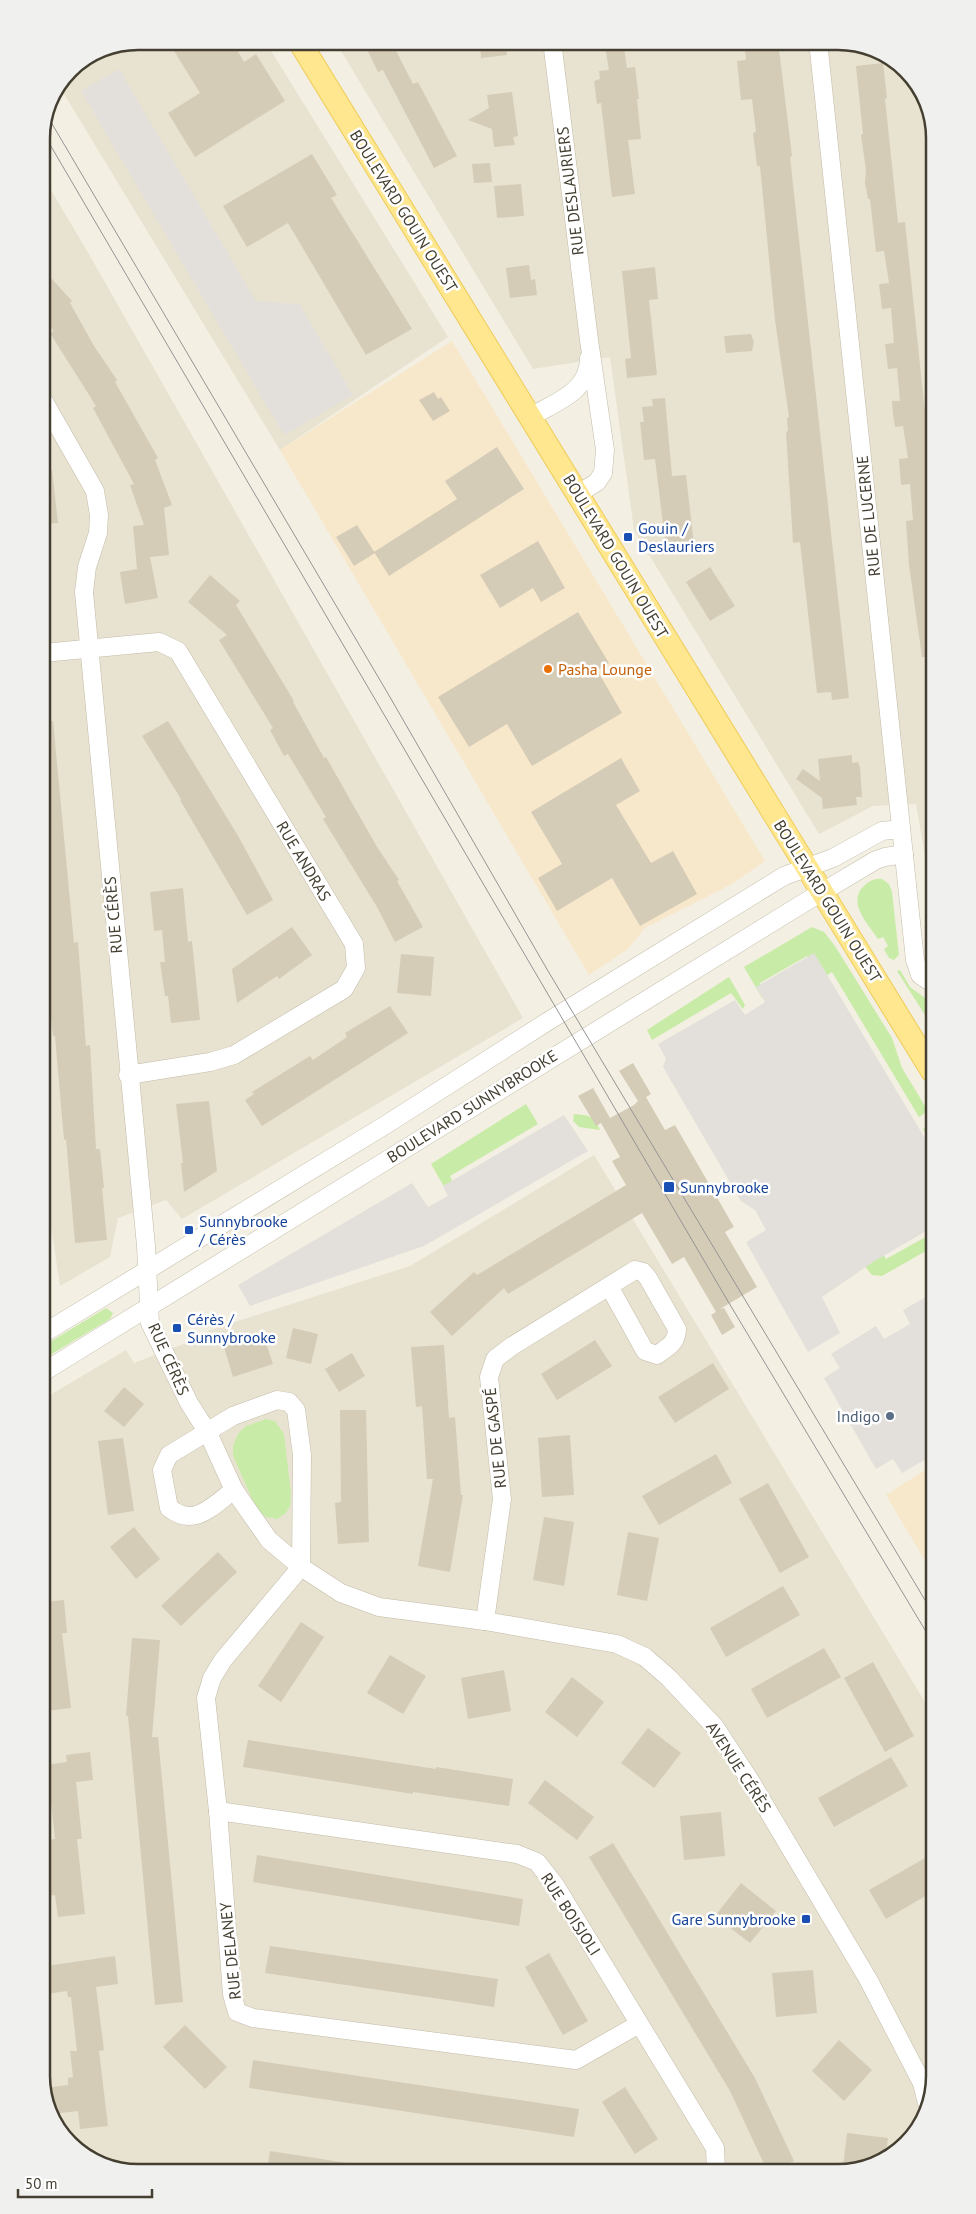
<svg xmlns="http://www.w3.org/2000/svg" width="976" height="2214" font-family="'PT Sans',sans-serif">
<style>
.residential{fill:#e8e2d0}
.commercial{fill:#f8e8cb}
.green{fill:#c8eca7}
.parking{fill:#e3e0dc}
.building{fill:#d5ccb7}
.lines{fill:none;stroke-linecap:round;stroke-linejoin:round}
.minor-casing{stroke:#c2bba7;stroke-width:19}
.major-casing{stroke:#efcb55;stroke-width:24}
.minor{stroke:#fff;stroke-width:18}
.major{stroke:#ffe78f;stroke-width:22}
.tram{stroke:#949494;stroke-width:1}
.transit-dot{fill:#1a4fb4;stroke:#fff;stroke-width:2}
.food-dot{fill:#e8710a;stroke:#fff;stroke-width:2}
.service-dot{fill:#5c6f8a;stroke:#fff;stroke-width:2}
.labels{text-anchor:middle;dominant-baseline:central;stroke-width:5;stroke-linejoin:round;paint-order:stroke}
.street-label{font-size:16px;fill:#453f32;stroke:#fff}
.transit-label{font-size:16px;fill:#164399;stroke:#fff;text-anchor:start}
.food-label{font-size:16px;fill:#c56008;stroke:#fff;text-anchor:start}
.service-label{font-size:16px;fill:#4e5e75;stroke:#fff;text-anchor:end}
.rim{fill:none;stroke:#453f32;stroke-width:2.5}
</style>
<rect width="100%" height="100%" fill="#f3efe2"/>
<g class="residential">
<polygon points="138,41 265,41 448,337 280,450 61,89 70,69 101,48"/>
<polygon points="335,41 845,41 897,61 930,106 932,896 916,804 873,806 819,834 634,530 610,357 533,369"/>
<polygon points="42,175 90,256 523,1018 182,1219 166,1200 118,1218 110,1257 60,1286 44,1179"/>
<polygon points="594,1155 934,1717 935,2077 918,2130 870,2168 131,2173 79,2153 46,2108 45,1398 126,1350 134,1363 199,1338 210,1330 410,1266"/>
</g>
<g class="commercial">
<polygon points="452,341 765,861 732,884 645,928 628,949 589,975 280,450"/>
<polygon points="933,1465 933,1574 886,1495"/>
</g>
<g class="green">
<path d="M 882,879 L 889,884 L 892,892 L 899,955 L 894,960 L 889,958 L 884,949 L 888,946 L 883,937 L 878,939 C 869,925 846,902 864,886 C 869,881 875,878 882,879 Z"/>
<polygon points="812,927 824,932 835,946 892,1038 902,1068 928,1111 919,1117 832,972 826,976 817,973 807,956 760,983 766,994 762,998 744,967"/>
<polygon points="900,970 910,987 932,1003 932,1026 897,971"/>
<polygon points="729,977 745,1005 743,1009 731,993 652,1040 647,1030"/>
<polygon points="526,1104 538,1124 450,1176 454,1185 446,1190 431,1164"/>
<path d="M 574,1114 C 589,1115 594,1116 600,1130 L 579,1127 L 573,1121 Z"/>
<polygon points="932,1123 932,1144 923,1129"/>
<polygon points="933,1233 933,1247 882,1276 872,1275 863,1264 880,1249 886,1259"/>
<polygon points="106,1308 113,1313 110,1319 45,1358 45,1345"/>
<polygon points="266,1419 275,1421 284,1434 291,1494 290,1506 286,1513 277,1519 266,1517 257,1510 233,1456 233,1446 238,1434 246,1426"/>
</g>
<g class="parking">
<polygon points="119,69 256,301 299,304 353,395 284,435 81,91"/>
<polygon points="814,953 932,1150 933,1227 873,1262 822,1297 840,1333 808,1352 746,1242 766,1230 755,1210 741,1201 663,1067 666,1059 658,1044 735,1000 745,1015 765,1002 756,987"/>
<polygon points="564,1115 588,1151 424,1246 250,1306 238,1285 412,1183 428,1207 448,1196 443,1186"/>
<polygon points="933,1293 933,1455 902,1473 893,1459 876,1469 824,1378 840,1368 831,1354 876,1326 884,1339 910,1324 903,1310"/>
</g>
<g class="building">
<polygon points="168,41 232,41 244,62 256,54 285,101 195,157 168,113 200,93"/>
<polygon points="363,41 391,41 413,84 418,82 457,156 434,168 383,70 378,72"/>
<polygon points="480,41 506,41 507,55 481,58"/>
<polygon points="604,41 623,41 627,68 635,67 639,99 637,99 641,139 628,140 635,194 612,197 601,103 597,104 594,81 600,79 599,71 609,70"/>
<polygon points="744,41 778,41 792,156 790,157 849,698 832,700 831,692 817,693 800,542 793,543 786,432 788,431 787,418 789,417 775,320 760,166 757,166 753,133 756,132 752,99 741,100 737,61 746,60"/>
<polygon points="883,63 887,98 885,99 898,223 905,222 930,460 931,501 927,501 931,534 931,657 922,657 909,565 906,521 913,520 910,484 901,485 899,459 908,458 903,426 895,427 893,414 892,401 900,401 897,368 888,369 885,344 894,343 891,308 882,309 879,284 889,283 884,251 876,252 870,199 868,199 865,183 866,170 861,135 863,134 856,66"/>
<polygon points="512,92 518,136 513,137 515,145 494,147 492,129 468,120 489,108 487,95"/>
<polygon points="312,154 337,195 331,198 412,329 366,355 288,223 247,247 223,206"/>
<polygon points="490,163 492,182 474,183 472,164"/>
<polygon points="521,184 524,216 497,218 494,186"/>
<polygon points="529,265 531,280 535,279 537,295 510,298 506,268"/>
<polygon points="655,267 658,299 649,300 657,375 627,378 625,359 631,358 622,271"/>
<polygon points="50,277 72,301 70,303 94,346 117,380 115,382 158,458 155,460 172,505 164,508 169,555 150,557 158,598 125,604 120,572 137,569 133,526 144,525 130,485 134,484 93,408 96,406 50,333 54,331 42,317 42,285"/>
<polygon points="751,334 754,342 752,351 726,353 724,336"/>
<polygon points="434,392 438,399 441,397 450,411 433,421 419,400"/>
<polygon points="665,398 672,476 686,475 694,545 666,548 655,459 644,460 640,422 644,422 642,407 653,406 652,399"/>
<polygon points="497,447 524,489 389,576 374,552 457,499 445,481"/>
<polygon points="42,470 52,470 58,523 42,524"/>
<polygon points="357,525 375,553 354,566 336,537"/>
<polygon points="538,541 565,588 541,602 533,588 500,608 480,575"/>
<polygon points="710,567 735,606 710,621 686,582"/>
<polygon points="210,575 240,601 236,605 294,701 293,702 324,758 326,757 377,847 399,880 397,881 423,927 395,942 377,907 323,819 326,817 288,754 284,756 270,730 273,728 219,640 227,635 188,602"/>
<polygon points="578,612 609,663 597,670 622,713 532,766 507,724 469,747 438,697"/>
<polygon points="43,721 53,721 74,943 78,942 86,1046 90,1045 96,1149 100,1149 104,1188 102,1188 107,1240 75,1243 66,1139 64,1140 55,1036 53,1036 43,933"/>
<polygon points="168,721 237,834 273,900 247,915 180,800 181,799 142,736"/>
<polygon points="852,755 852,763 858,762 860,767 862,797 856,797 857,805 823,809 822,798 796,779 803,769 820,781 818,759"/>
<polygon points="621,758 640,791 616,805 651,863 673,851 697,894 640,926 612,878 557,911 538,878 562,864 531,812"/>
<polygon points="183,888 188,942 192,941 200,1020 171,1023 168,996 165,996 160,962 165,962 162,930 154,931 150,892"/>
<polygon points="292,927 312,955 279,979 277,976 237,1003 232,969"/>
<polygon points="401,954 434,957 431,996 397,993"/>
<polygon points="390,1006 408,1033 262,1126 245,1100 254,1094 252,1092 310,1056 313,1060 347,1037 345,1033"/>
<polygon points="633,1063 651,1094 646,1097 665,1130 675,1125 734,1227 725,1232 757,1287 720,1309 724,1308 735,1327 722,1335 711,1315 716,1312 684,1257 672,1264 642,1213 508,1294 504,1288 452,1336 430,1312 474,1272 477,1275 626,1185 612,1161 620,1157 601,1123 596,1126 578,1096 593,1088 610,1118 634,1105 638,1101 619,1071"/>
<polygon points="209,1101 217,1171 184,1192 181,1163 183,1163 176,1104"/>
<polygon points="293,1328 318,1334 311,1364 286,1358"/>
<polygon points="263,1334 273,1364 233,1377 224,1347"/>
<polygon points="595,1340 612,1366 557,1400 541,1374"/>
<polygon points="444,1345 449,1418 455,1417 461,1495 463,1495 450,1572 418,1566 433,1479 427,1479 422,1406 416,1407 411,1347"/>
<polygon points="352,1353 365,1376 339,1392 325,1369"/>
<polygon points="713,1363 729,1389 675,1423 658,1397"/>
<polygon points="124,1387 144,1404 124,1427 104,1411"/>
<polygon points="340,1410 366,1410 369,1542 338,1544 335,1503 341,1502"/>
<polygon points="570,1435 574,1495 542,1497 538,1438"/>
<polygon points="123,1438 134,1511 108,1515 98,1441"/>
<polygon points="716,1454 732,1483 659,1525 642,1496"/>
<polygon points="768,1483 809,1557 780,1573 739,1499"/>
<polygon points="544,1517 574,1522 564,1586 533,1580"/>
<polygon points="134,1527 160,1559 136,1579 110,1547"/>
<polygon points="628,1532 659,1538 647,1601 617,1595"/>
<polygon points="218,1552 237,1572 181,1626 161,1606"/>
<polygon points="783,1586 800,1615 726,1657 710,1628"/>
<polygon points="64,1600 67,1633 62,1633 71,1708 45,1711 45,1602"/>
<polygon points="301,1622 324,1637 281,1702 258,1686"/>
<polygon points="132,1638 160,1640 152,1737 158,1737 183,2002 155,2005 128,1716 126,1716"/>
<polygon points="824,1648 841,1677 767,1718 751,1689"/>
<polygon points="390,1655 426,1676 403,1714 367,1693"/>
<polygon points="873,1662 914,1736 885,1752 844,1678"/>
<polygon points="504,1670 511,1711 468,1719 461,1678"/>
<polygon points="572,1677 604,1702 577,1737 545,1712"/>
<polygon points="648,1728 681,1753 654,1788 621,1763"/>
<polygon points="248,1740 436,1769 436,1767 513,1779 509,1806 413,1792 413,1794 243,1767"/>
<polygon points="90,1752 93,1780 76,1782 82,1839 77,1839 85,1914 58,1917 55,1895 49,1896 46,1870 46,1866 51,1866 48,1840 55,1839 50,1792 46,1793 46,1765 67,1762 66,1755"/>
<polygon points="891,1757 908,1786 834,1827 818,1798"/>
<polygon points="545,1780 594,1817 577,1840 528,1803"/>
<polygon points="721,1812 725,1856 684,1860 680,1816"/>
<polygon points="613,1843 755,2078 794,2161 779,2168 766,2168 730,2091 589,1857"/>
<polygon points="934,1853 934,1891 886,1919 869,1890"/>
<polygon points="257,1855 523,1899 519,1926 253,1882"/>
<polygon points="741,1883 776,1911 750,1943 715,1916"/>
<polygon points="270,1946 498,1979 494,2007 265,1973"/>
<polygon points="549,1953 588,2021 563,2035 525,1967"/>
<polygon points="115,1956 118,1984 96,1987 104,2050 99,2051 108,2126 80,2129 78,2111 51,2114 46,2108 46,2088 68,2085 68,2078 73,2077 70,2051 77,2051 71,1997 68,1997 67,1991 46,1994 46,1966"/>
<polygon points="813,1970 817,2013 776,2017 772,1973"/>
<polygon points="185,2025 227,2067 205,2089 163,2047"/>
<polygon points="839,2040 872,2070 844,2101 812,2071"/>
<polygon points="253,2060 579,2109 574,2137 249,2088"/>
<polygon points="625,2087 658,2139 635,2154 602,2102"/>
<polygon points="847,2133 888,2138 886,2155 870,2168 843,2168"/>
<polygon points="270,2151 347,2163 347,2171 267,2172"/>
</g>
<g class="lines">
<g class="minor-casing">
<g id="minor">
<polyline points="552,41 589,340 605,450 603,473 597,482 578,494"/>
<polyline points="818,41 915,960 920,975 932,983"/>
<polyline points="42,398 95,491 99,515 98,533 87,567 84,592 146,1246 150,1323 189,1403 208,1433 234,1490 269,1540 301,1567 341,1593 379,1607 485,1621 617,1644 645,1657 669,1678 715,1727 751,1782 868,1979 922,2083 927,2103"/>
<path d="M 530,417 C 556,402 589,392 589,358"/>
<polyline points="43,653 159,642 178,651 354,944 356,968 344,989 234,1055 210,1062 128,1075"/>
<polyline points="44,1333 387,1124 550,1020 784,876 833,858 882,831 901,829"/>
<polyline points="45,1371 802,904 876,860 885,857 904,854"/>
<path d="M 234,1490 C 212,1506 195,1528 169,1508 L 162,1470 L 169,1455 L 233,1416 L 277,1400 L 289,1402 L 296,1410 L 302,1455 L 301,1567"/>
<polyline points="301,1567 223,1660 212,1678 206,1698 218,1811 232,1994 237,2012 253,2018 576,2060 639,2024"/>
<path d="M 485,1621 L 502,1499 L 489,1377 L 495,1359 L 512,1346 L 635,1270 L 643,1272 L 648,1278 L 677,1329 C 677,1343 668,1347 657,1355 L 645,1351 L 609,1286"/>
<polyline points="218,1811 517,1854 537,1862 555,1885 715,2148 716,2169"/>
</g>
</g>
<g class="major-casing">
<polyline id="major" points="299,41 932,1071"/>
</g>
<use href="#minor" class="minor"/>
<use href="#major" class="major"/>
<g class="tram">
<polyline points="48,117 387,692 548,971 934,1615"/>
<polyline points="42,131 726,1298 934,1645"/>
</g>
</g>
<g class="transit-dot">
<rect x="623" y="532" width="10" height="10" rx="2.5"/>
<rect x="663" y="1181" width="12" height="12" rx="2.5"/>
<rect x="184" y="1225" width="10" height="10" rx="2.5"/>
<rect x="172" y="1323" width="10" height="10" rx="2.5"/>
<rect x="801" y="1914" width="10" height="10" rx="2.5"/>
</g>
<circle class="food-dot" cx="548" cy="669" r="5"/>
<circle class="service-dot" cx="890" cy="1416" r="5"/>
<g class="labels">
<g class="street-label">
<text transform="translate(570 191) rotate(-97)">RUE DESLAURIERS</text>
<text transform="translate(404 211) rotate(58)">BOULEVARD GOUIN OUEST</text>
<text transform="translate(868 516) rotate(-96)">RUE DE LUCERNE</text>
<text transform="translate(616 556) rotate(59)">BOULEVARD GOUIN OUEST</text>
<text transform="translate(304 861) rotate(59)">RUE ANDRAS</text>
<text transform="translate(828 901) rotate(58)">BOULEVARD GOUIN OUEST</text>
<text transform="translate(113 915) rotate(-95)">RUE CÉRÈS</text>
<text transform="translate(472 1106) rotate(-32)">BOULEVARD SUNNYBROOKE</text>
<text transform="translate(169 1359) rotate(66)">RUE CÉRÈS</text>
<text transform="translate(495 1438) rotate(-96)">RUE DE GASPÉ</text>
<text transform="translate(739 1767) rotate(57)">AVENUE CÉRÈS</text>
<text transform="translate(571 1914) rotate(57)">RUE BOISJOLI</text>
<text transform="translate(230 1951) rotate(-96)">RUE DELANEY</text>
</g>
<g class="transit-label">
<text x="638" y="528">Gouin /<tspan x="638" dy="18">Deslauriers</tspan></text>
<text x="680" y="1187">Sunnybrooke</text>
<text x="199" y="1221">Sunnybrooke<tspan x="199" dy="18">/ Cérès</tspan></text>
<text x="187" y="1319">Cérès /<tspan x="187" dy="18">Sunnybrooke</tspan></text>
<text x="796" y="1919" text-anchor="end">Gare Sunnybrooke</text>
</g>
<g class="food-label">
<text x="558" y="669">Pasha Lounge</text>
</g>
<g class="service-label">
<text x="880" y="1416">Indigo</text>
</g>
</g>
<path d="M0 0H976V2214H0ZM138 50H838A88 88 0 0 1 926 138V2076A88 88 0 0 1 838 2164H138A88 88 0 0 1 50 2076V138A88 88 0 0 1 138 50Z" fill="#f0f0ef" fill-rule="evenodd"/>
<path class="rim" d="M138 50H838A88 88 0 0 1 926 138V2076A88 88 0 0 1 838 2164H138A88 88 0 0 1 50 2076V138A88 88 0 0 1 138 50Z"/>
<path d="M18 2189v8h134v-8" fill="none" stroke="#453f32" stroke-width="2.5"/>
<text x="25" y="2189" font-size="15" fill="#453f32" stroke="#ffffff" stroke-width="4" paint-order="stroke">50 m</text>
</svg>
